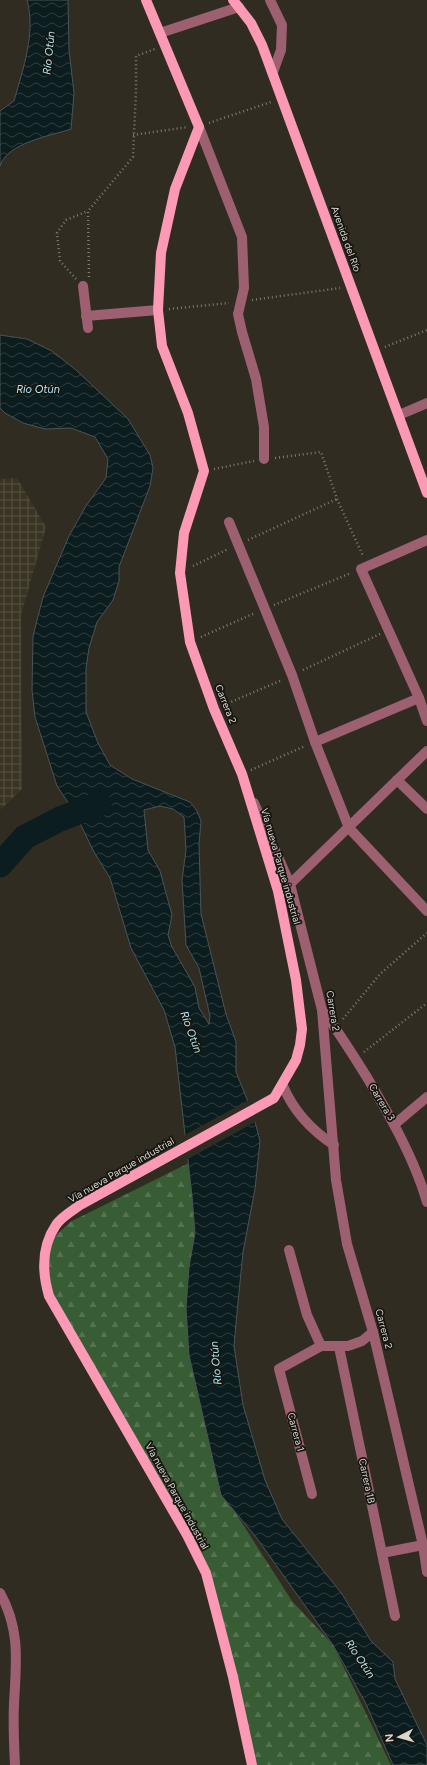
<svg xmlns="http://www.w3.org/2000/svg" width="427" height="1765" font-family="Figtree,sans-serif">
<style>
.industrial{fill:url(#industrial-grid)}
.forest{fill:url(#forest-firs)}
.water{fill:url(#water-waves);stroke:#4a5455;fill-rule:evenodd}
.pier{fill:#312c22}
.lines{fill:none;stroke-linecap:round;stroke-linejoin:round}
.river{stroke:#0c1d20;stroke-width:25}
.path{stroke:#7f7b73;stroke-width:2.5;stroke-dasharray:1 3;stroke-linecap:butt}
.minor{stroke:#9c6071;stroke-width:10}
.major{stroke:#fc9ab6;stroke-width:10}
.labels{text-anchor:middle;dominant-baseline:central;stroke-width:3.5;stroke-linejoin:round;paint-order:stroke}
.street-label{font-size:10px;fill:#d9d6d0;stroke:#171510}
.water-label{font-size:11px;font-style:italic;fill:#b1e9f5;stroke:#171510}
</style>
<defs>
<pattern id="industrial-grid" width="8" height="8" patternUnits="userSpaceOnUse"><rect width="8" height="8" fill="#3a3423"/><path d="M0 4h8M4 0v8" fill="none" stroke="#565142"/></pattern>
<pattern id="forest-firs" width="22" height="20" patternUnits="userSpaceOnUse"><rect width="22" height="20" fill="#385c34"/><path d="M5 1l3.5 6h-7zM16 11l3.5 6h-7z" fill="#547350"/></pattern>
<pattern id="water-waves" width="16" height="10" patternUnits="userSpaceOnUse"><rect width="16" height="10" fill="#0c1d20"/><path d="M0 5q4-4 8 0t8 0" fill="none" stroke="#2f3d3f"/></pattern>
</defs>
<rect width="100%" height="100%" fill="#312c22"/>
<polygon class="industrial" points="17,478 46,527 21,615 22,789 0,810 0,479"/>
<polygon class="forest" points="213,1151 198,1394 233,1509 292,1601 333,1645 391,1765 253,1765 206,1573 49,1296 47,1244 70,1222"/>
<g class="water">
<path d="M 27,0 L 68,0 L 69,50 L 74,93 L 71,129 C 50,136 7,143 0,166 L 0,111 L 14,101 C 23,68 36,34 27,0 Z"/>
<path d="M 0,335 L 27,339 L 52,351 L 76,370 L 128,419 L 150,455 L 153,468 L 150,486 L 119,567 L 119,581 L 113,600 L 97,622 L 89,648 L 86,668 L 86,712 L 98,743 L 110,765 L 132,779 L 190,802 L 197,811 L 201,821 L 199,844 L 201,914 L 226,1014 L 236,1042 L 236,1072 L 253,1114 L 260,1141 L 255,1189 L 243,1252 L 236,1323 L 234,1346 L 243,1405 L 265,1480 L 282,1519 L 342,1594 L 371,1641 L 393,1662 L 395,1679 L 427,1745 L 427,1765 L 393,1765 L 365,1702 L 333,1645 L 256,1537 L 221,1495 L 189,1355 L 186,1308 L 189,1267 L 195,1233 L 192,1196 L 175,1047 L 164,1010 L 131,948 L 110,878 L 94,852 L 75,813 L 57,786 L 35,717 L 32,690 L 33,636 L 43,597 L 69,536 L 86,506 L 106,478 L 108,459 L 95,437 L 71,428 L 45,429 L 23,423 L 5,413 L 0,408 ZM 160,806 L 173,809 L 184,817 L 186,850 L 182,880 L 186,945 L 199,968 L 210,1016 L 209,1024 L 199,1008 L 195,987 L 172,947 L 168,935 L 172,915 L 160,871 L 148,850 L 144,810 Z"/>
</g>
<polygon class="pier" points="249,1100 257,1121 186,1160 183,1136"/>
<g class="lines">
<polyline class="river" points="0,865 25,837 60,819 99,804"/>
<g class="path">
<polyline points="209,123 271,102"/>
<polyline points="133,135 188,127"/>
<polyline points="89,277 88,211 133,157 136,91 136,56 155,49"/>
<polyline points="76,279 60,261 57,233 66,220 88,211"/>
<polyline points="252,300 340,288"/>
<polyline points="169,309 229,303"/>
<polyline points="385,347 427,330"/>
<polyline points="275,458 321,452 337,499 363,556"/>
<polyline points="214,469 254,461"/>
<polyline points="248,540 337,499"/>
<polyline points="193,566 228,549"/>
<polyline points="274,605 351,573"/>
<polyline points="201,637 255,613"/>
<polyline points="303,670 380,634"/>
<polyline points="224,705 282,680"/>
<polyline points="251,770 305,746"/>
<polyline points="343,1019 380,974 427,933"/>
<polyline points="364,1052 427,1003"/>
</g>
<g class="minor">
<polyline points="270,0 282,25 281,50 273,72"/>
<polyline points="160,33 239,7"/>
<polyline points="199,127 242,237 244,288 238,314 242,332 256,379 264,427 264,459"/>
<polyline points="83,286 88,328"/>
<polyline points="86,316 158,310"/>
<polyline points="399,415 427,403"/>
<polyline points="229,522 292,675 315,742 349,828 427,911"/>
<polyline points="427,540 361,569 419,698 427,721"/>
<polyline points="315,742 419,698"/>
<polyline points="397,780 427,809"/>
<polyline points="254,803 290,884 322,1010 336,1180 347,1244 373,1332 423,1545 427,1572"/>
<polyline points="290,884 427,751"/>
<path d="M 322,1010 C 339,1032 353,1055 368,1079 C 391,1118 414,1158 427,1202"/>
<path d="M 283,1086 C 294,1112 311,1130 334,1145"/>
<polyline points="395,1124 427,1097"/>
<polyline points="289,1250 307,1315 321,1346"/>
<polyline points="339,1347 395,1616"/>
<polyline points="312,1494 279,1369 321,1346 348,1346 362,1341 373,1332"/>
<polyline points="382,1553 423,1545"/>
<path d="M 0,1593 C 21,1631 16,1663 14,1704 C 13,1724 14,1745 15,1765"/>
</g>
<g class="major">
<path d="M 146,0 L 199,127 L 175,189 L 161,253 L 158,310 L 162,346 L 188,413 L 204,471 L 184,533 L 180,573 L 190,642 L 214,709 L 242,774 L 278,891 L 296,980 L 302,1029 L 300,1045 L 296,1060 L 274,1098 L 80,1205 C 72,1211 61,1217 56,1225 C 41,1247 42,1272 49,1296 L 187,1535 L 206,1573 L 233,1677 L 252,1765"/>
<polyline points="233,0 251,23 262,45 427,493"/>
</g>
</g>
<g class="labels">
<g class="street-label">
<text transform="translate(346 239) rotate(70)">Avenida del Río</text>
<text transform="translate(226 704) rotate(68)">Carrera 2</text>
<text transform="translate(281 866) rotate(74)">Vía nueva Parque industrial</text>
<text transform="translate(333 1011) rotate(81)">Carrera 2</text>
<text transform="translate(382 1102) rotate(59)">Carrera 3</text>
<text transform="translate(121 1170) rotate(-30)">Vía nueva Parque industrial</text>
<text transform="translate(384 1329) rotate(75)">Carrera 2</text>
<text transform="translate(296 1432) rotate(75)">Carrera 1</text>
<text transform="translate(367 1481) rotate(78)">Carrera 1B</text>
<text transform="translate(177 1496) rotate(61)">Vía nueva Parque industrial</text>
</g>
<g class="water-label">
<text transform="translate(49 53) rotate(-84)">Río Otún</text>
<text x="38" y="389">Río Otún</text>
<text transform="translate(191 1032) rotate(70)">Río Otún</text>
<text transform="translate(216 1363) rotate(-95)">Río Otún</text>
<text transform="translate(360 1659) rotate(56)">Río Otún</text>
</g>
</g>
<g transform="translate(399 1737) rotate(264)" stroke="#171510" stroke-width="3" paint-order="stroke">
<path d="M0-3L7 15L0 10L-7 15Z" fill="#d9d6d0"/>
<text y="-6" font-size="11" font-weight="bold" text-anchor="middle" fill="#d9d6d0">N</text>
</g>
</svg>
